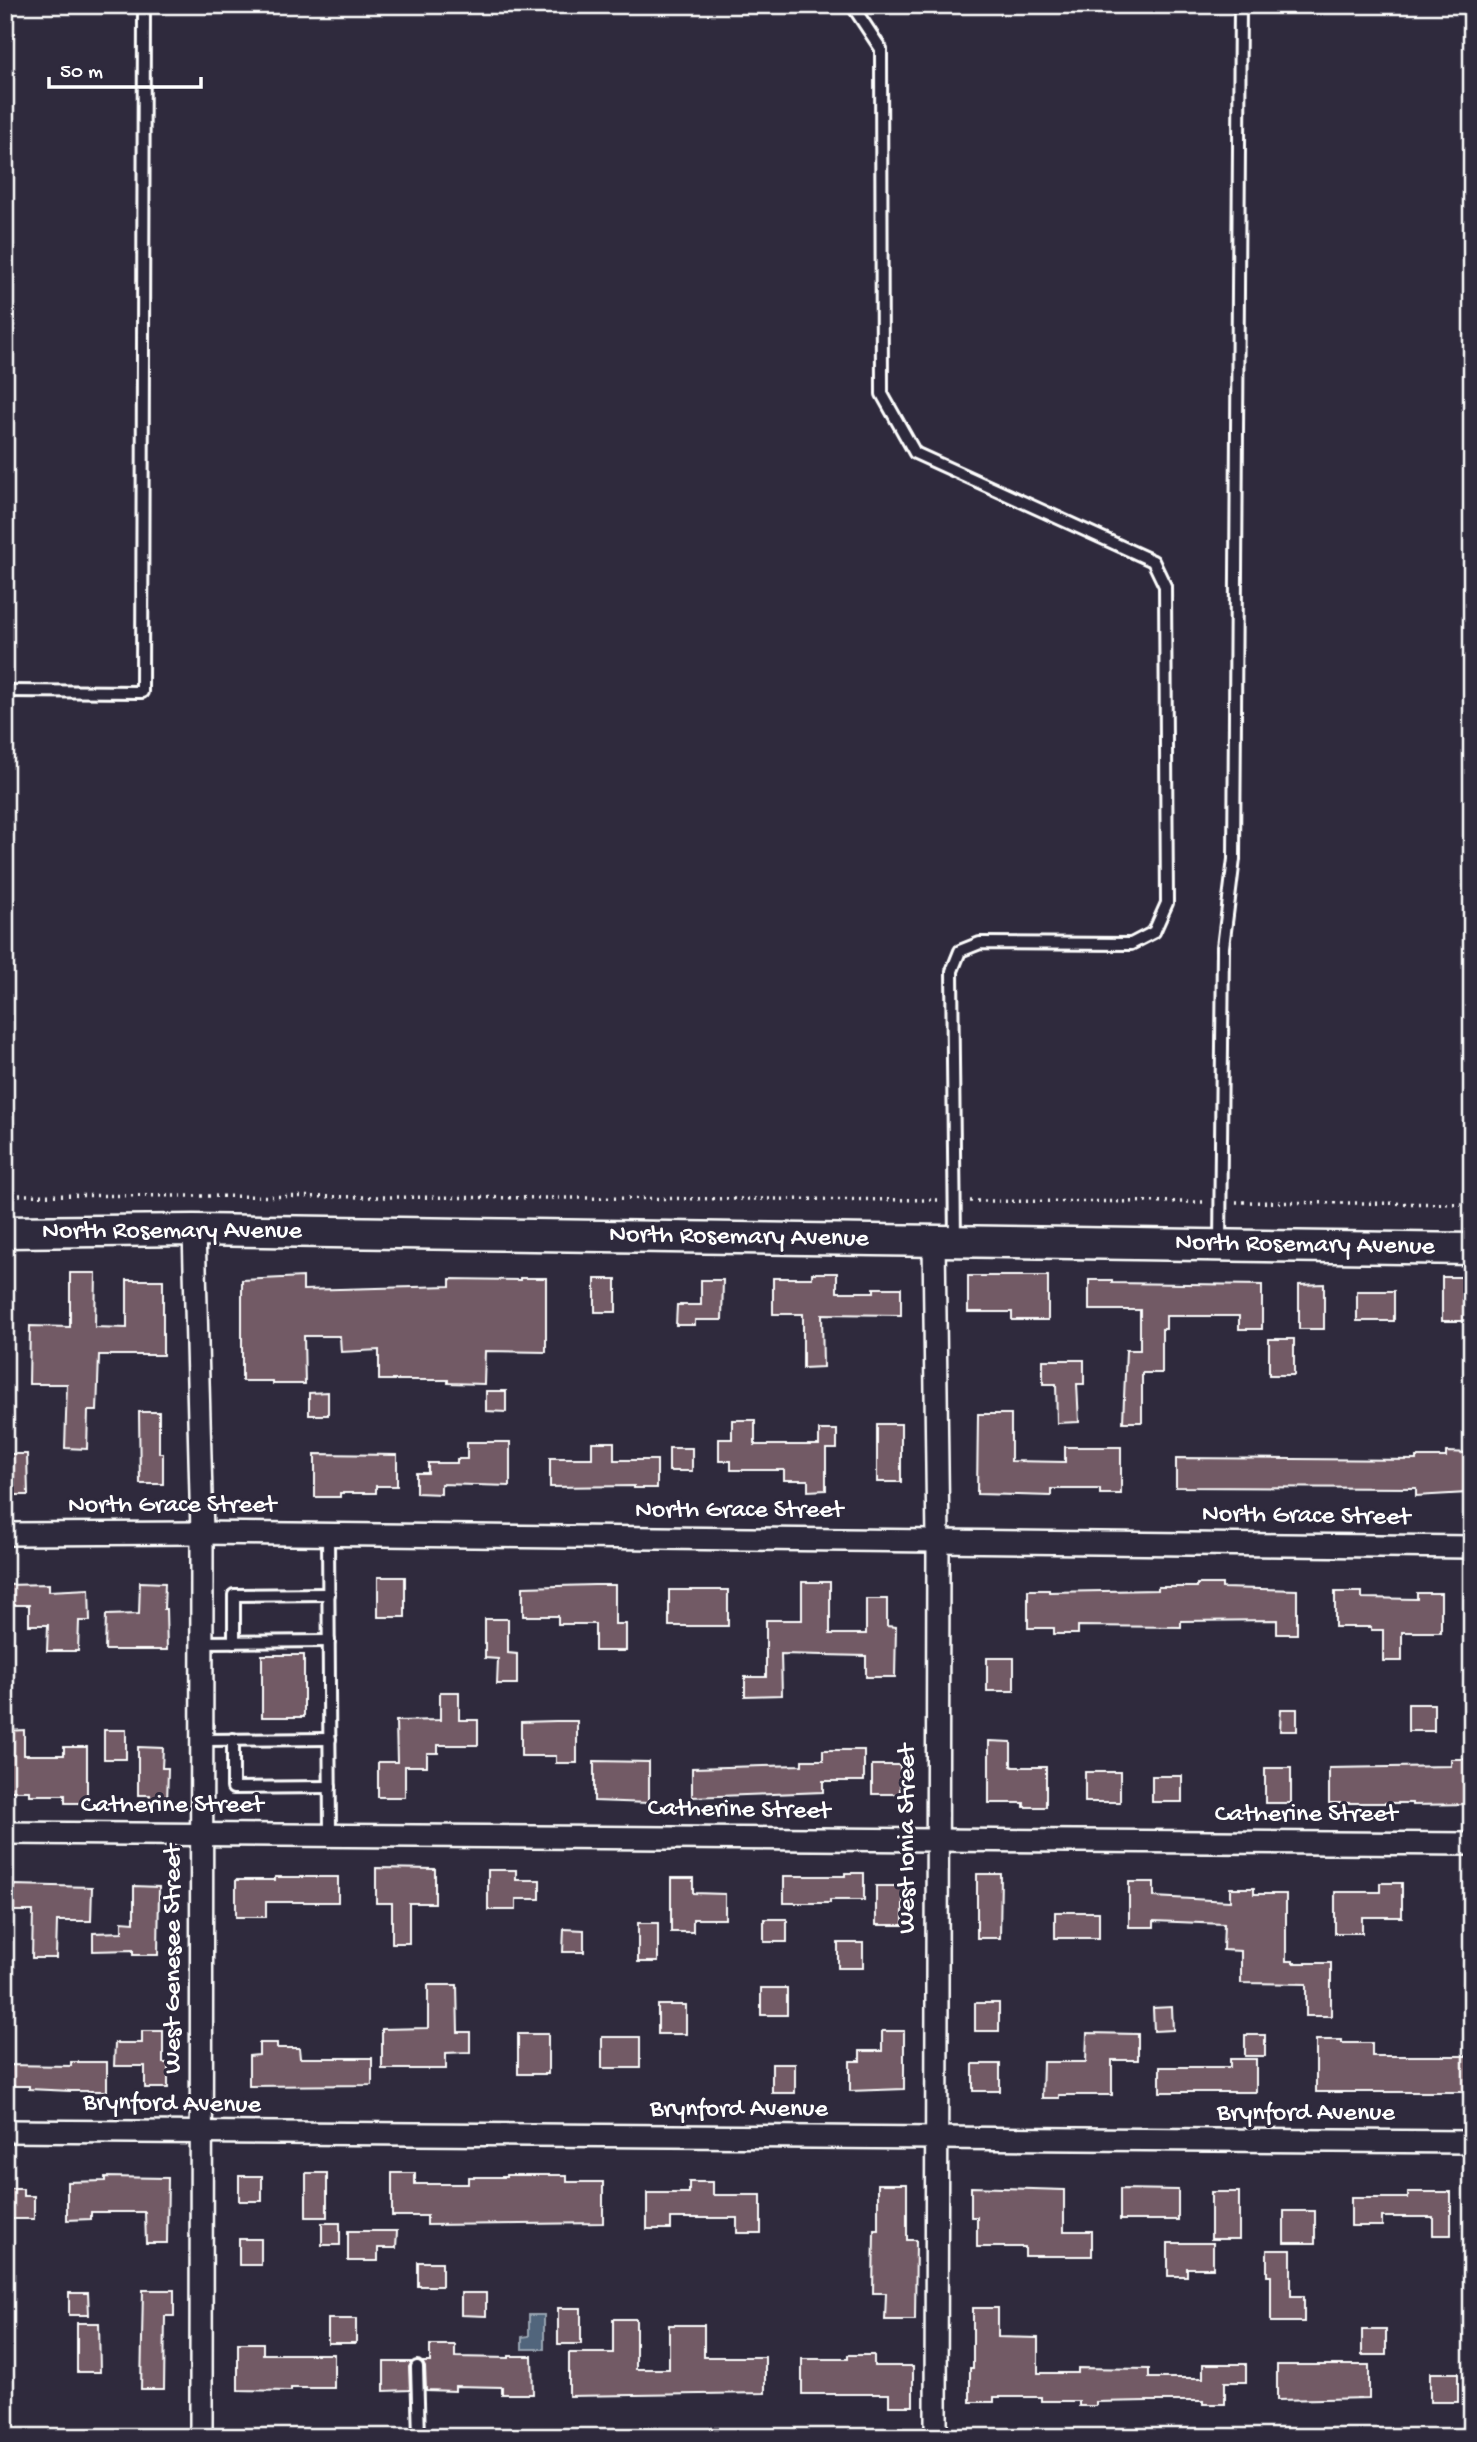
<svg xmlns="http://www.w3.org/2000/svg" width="1477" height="2442" font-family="'Gochi Hand',sans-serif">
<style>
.water{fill:#51657c;stroke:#97a3b0;stroke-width:2}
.building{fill:#725a65;stroke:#fff;stroke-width:2}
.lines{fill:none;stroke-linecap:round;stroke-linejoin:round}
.lane-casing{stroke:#fff;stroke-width:16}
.street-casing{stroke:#fff;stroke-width:26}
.secondary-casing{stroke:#fff;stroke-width:35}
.path{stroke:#fff;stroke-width:3.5;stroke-dasharray:2 5;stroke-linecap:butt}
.lane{stroke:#2f2a3d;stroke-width:10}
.street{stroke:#2f2a3d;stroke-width:21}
.secondary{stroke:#2f2a3d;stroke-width:30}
.labels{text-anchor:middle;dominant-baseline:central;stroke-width:6;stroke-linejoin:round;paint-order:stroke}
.street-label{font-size:26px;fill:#fff;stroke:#2f2a3d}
</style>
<rect width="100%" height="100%" fill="#2f2a3d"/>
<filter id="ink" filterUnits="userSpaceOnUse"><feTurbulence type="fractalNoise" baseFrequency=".0143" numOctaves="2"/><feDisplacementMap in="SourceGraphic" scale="14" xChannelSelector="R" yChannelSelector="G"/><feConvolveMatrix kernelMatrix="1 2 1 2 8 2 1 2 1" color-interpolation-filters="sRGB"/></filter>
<g filter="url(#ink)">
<polygon class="water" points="529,2315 544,2315 544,2349 522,2349 522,2337 529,2336"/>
<g class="building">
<polygon points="70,1273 96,1273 95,1327 127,1328 127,1280 163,1280 163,1355 99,1355 97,1411 88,1411 87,1449 65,1448 67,1384 29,1384 30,1326 70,1327"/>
<polygon points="812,1273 837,1273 837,1292 874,1292 874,1288 901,1288 901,1315 822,1314 823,1367 803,1368 803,1314 773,1314 773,1278 812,1278"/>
<polygon points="968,1276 1048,1276 1048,1320 1012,1320 1012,1312 968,1312"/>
<polygon points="303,1277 303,1290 450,1286 450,1279 520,1280 520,1278 546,1278 546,1352 485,1351 484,1384 448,1383 448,1380 379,1380 379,1350 341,1352 340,1336 304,1336 305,1384 273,1384 273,1381 242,1381 242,1280"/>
<rect x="1442" y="1277" width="23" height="44"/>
<rect x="595" y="1279" width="21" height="33"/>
<polygon points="701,1280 723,1280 722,1320 695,1320 695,1325 676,1325 677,1305 701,1305"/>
<polygon points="1089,1280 1112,1280 1112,1283 1262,1285 1262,1329 1239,1329 1239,1316 1166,1316 1166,1329 1162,1329 1162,1373 1142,1373 1142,1422 1123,1422 1126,1350 1140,1350 1140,1310 1089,1310"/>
<polygon points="1324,1284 1324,1329 1299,1329 1299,1285"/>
<rect x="1357" y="1291" width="37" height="30"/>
<rect x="1269" y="1339" width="25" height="36"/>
<polygon points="1043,1360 1084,1360 1084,1384 1077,1384 1079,1422 1057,1423 1056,1384 1043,1384"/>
<polygon points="486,1391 506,1391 506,1412 486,1411"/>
<polygon points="328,1392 328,1415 309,1415 309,1393"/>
<polygon points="139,1412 159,1412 159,1453 163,1453 163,1484 140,1484"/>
<polygon points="978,1414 1011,1414 1011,1461 1065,1462 1065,1447 1121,1447 1121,1494 1100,1494 1100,1489 1051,1489 1051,1496 977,1494"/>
<polygon points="732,1420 755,1420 755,1445 819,1445 819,1430 837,1430 837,1449 826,1449 826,1490 808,1491 808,1480 784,1480 784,1470 731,1470 731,1461 719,1461 719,1439 732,1439"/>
<rect x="877" y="1424" width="24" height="58"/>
<polygon points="467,1442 510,1442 510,1486 441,1484 441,1494 416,1493 416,1473 428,1473 428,1463 457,1463 457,1459 467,1459"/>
<polygon points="592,1442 614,1442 614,1460 657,1460 657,1488 634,1488 634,1486 550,1487 550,1458 592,1458"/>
<rect x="669" y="1448" width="23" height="23"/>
<polygon points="1446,1452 1472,1453 1472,1470 1467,1470 1467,1493 1416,1496 1416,1488 1176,1487 1176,1458 1416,1460 1416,1457 1446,1457"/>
<polygon points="5,1454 27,1454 28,1495 5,1495"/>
<polygon points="315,1454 397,1455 397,1486 376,1486 376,1493 340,1493 340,1497 315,1497"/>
<rect x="378" y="1577" width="27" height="40"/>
<polygon points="140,1582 165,1583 164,1609 166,1609 167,1650 105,1650 106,1615 139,1614"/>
<polygon points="802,1582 830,1582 830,1634 866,1634 866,1599 887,1599 887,1626 896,1627 895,1677 866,1677 866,1656 781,1654 782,1695 745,1696 745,1677 766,1677 766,1620 802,1620"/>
<polygon points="49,1584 49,1591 89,1589 90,1621 79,1621 78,1651 47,1651 48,1625 29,1625 29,1605 5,1605 5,1585"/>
<polygon points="1197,1584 1222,1584 1222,1588 1297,1590 1297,1634 1277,1634 1277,1620 1181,1621 1181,1627 1078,1626 1078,1634 1054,1634 1054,1628 1028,1628 1028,1590 1049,1590 1049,1592 1158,1590 1158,1587 1197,1587"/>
<polygon points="594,1585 615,1585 615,1624 626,1624 626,1651 595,1651 595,1624 558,1624 558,1616 523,1616 523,1587"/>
<rect x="669" y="1590" width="59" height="36"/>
<polygon points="1335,1592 1362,1592 1362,1598 1417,1599 1417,1593 1441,1593 1441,1632 1402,1632 1402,1661 1383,1661 1383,1630 1371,1630 1371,1627 1335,1627"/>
<polygon points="485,1619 508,1619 508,1653 517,1654 517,1684 497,1684 498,1659 485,1658"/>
<rect x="262" y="1655" width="42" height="62"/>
<rect x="987" y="1658" width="27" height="33"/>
<polygon points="440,1692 459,1692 459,1720 478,1720 478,1745 438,1745 438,1753 427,1753 427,1766 405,1766 405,1797 378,1797 378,1762 397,1762 396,1721 440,1720"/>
<rect x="1408" y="1704" width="26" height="27"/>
<polygon points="1281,1709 1297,1709 1297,1731 1280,1731"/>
<polygon points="556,1721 577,1721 577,1763 556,1763 556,1756 521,1756 521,1722"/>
<polygon points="24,1730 24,1755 64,1755 64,1747 87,1747 87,1803 65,1803 65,1795 29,1795 29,1791 5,1791 8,1731"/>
<rect x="104" y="1730" width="22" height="29"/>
<polygon points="989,1741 1011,1742 1011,1766 1013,1767 1046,1767 1046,1807 1024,1807 1024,1803 989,1803"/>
<polygon points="138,1747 163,1748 162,1768 168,1768 167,1804 150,1804 150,1795 138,1795"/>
<polygon points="823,1750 864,1750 864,1781 823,1781 823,1792 692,1797 692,1768 802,1765 802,1760 823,1760"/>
<polygon points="1451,1759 1472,1759 1472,1804 1412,1805 1412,1803 1329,1803 1329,1768 1451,1766"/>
<polygon points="594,1761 649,1762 649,1803 594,1801"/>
<rect x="872" y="1765" width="28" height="29"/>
<rect x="1265" y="1768" width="26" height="35"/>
<rect x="1085" y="1772" width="35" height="30"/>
<rect x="1152" y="1776" width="30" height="26"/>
<polygon points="376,1868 435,1869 435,1903 409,1903 409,1943 392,1943 392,1903 376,1903"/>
<polygon points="488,1870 516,1870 516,1880 540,1880 540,1899 516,1899 516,1910 488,1910"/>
<polygon points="845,1873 864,1873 864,1900 830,1900 830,1903 784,1903 784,1876 845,1876"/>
<polygon points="977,1874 1001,1874 1000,1938 977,1938"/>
<polygon points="275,1877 338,1877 338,1902 266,1902 266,1917 236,1917 236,1880 275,1880"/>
<polygon points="671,1878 693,1878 693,1893 725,1894 725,1919 693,1919 693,1932 671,1932"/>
<polygon points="1129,1882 1154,1882 1154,1897 1230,1901 1230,1888 1254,1888 1254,1894 1286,1894 1286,1961 1293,1961 1293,1963 1331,1963 1331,2016 1306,2016 1306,1984 1241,1983 1241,1951 1223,1950 1224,1924 1154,1921 1154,1927 1129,1927"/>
<polygon points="1380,1883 1402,1883 1402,1917 1362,1917 1362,1933 1335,1933 1335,1892 1380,1892"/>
<polygon points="14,1885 92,1887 91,1921 57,1921 56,1958 32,1958 33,1911 13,1911"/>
<polygon points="134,1886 159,1887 158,1955 133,1955 133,1950 93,1951 93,1933 122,1932 122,1921 134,1922"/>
<rect x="876" y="1886" width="27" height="39"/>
<rect x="1055" y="1912" width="44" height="26"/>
<rect x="764" y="1919" width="23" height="23"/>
<rect x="638" y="1923" width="20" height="39"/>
<polygon points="564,1929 584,1930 584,1952 563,1952"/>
<rect x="838" y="1943" width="25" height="25"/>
<polygon points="428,1985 457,1985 458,2032 470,2032 470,2052 446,2053 446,2069 382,2069 382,2029 428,2028"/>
<rect x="761" y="1988" width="26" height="27"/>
<rect x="975" y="2003" width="24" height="28"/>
<rect x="658" y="2005" width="28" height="29"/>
<polygon points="1172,2007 1173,2030 1154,2031 1153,2008"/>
<polygon points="142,2031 163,2031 163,2063 168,2063 168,2088 145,2088 145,2066 114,2066 115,2043 142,2043"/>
<polygon points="882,2031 904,2031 904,2089 850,2091 850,2061 860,2061 860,2051 882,2051"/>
<polygon points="1087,2033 1138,2034 1138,2060 1112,2060 1112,2095 1059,2095 1059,2098 1042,2098 1043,2062 1086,2062"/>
<rect x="518" y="2034" width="30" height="40"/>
<rect x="1245" y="2035" width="20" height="21"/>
<rect x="602" y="2037" width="38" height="31"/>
<polygon points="1316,2040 1342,2040 1342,2043 1372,2043 1372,2056 1472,2056 1472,2092 1316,2092"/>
<polygon points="259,2043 277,2043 277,2048 299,2048 300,2058 372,2058 372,2085 249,2086 249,2056 259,2055"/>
<polygon points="1230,2059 1256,2059 1256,2092 1160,2092 1160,2067 1230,2067"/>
<polygon points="71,2062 107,2062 107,2091 71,2091 29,2089 29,2086 5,2086 5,2065 71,2066"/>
<rect x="772" y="2064" width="23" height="29"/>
<rect x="973" y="2064" width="27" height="27"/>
<rect x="306" y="2173" width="21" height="44"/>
<polygon points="392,2173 415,2173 415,2184 468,2184 468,2177 506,2177 506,2175 567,2175 567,2182 603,2182 603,2223 427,2225 427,2216 392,2216"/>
<rect x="239" y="2176" width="23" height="25"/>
<polygon points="105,2177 168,2178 167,2243 146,2243 145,2212 91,2212 91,2219 67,2220 67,2182 105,2181"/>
<polygon points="689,2182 713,2182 713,2195 761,2195 761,2233 737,2233 737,2218 671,2218 671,2229 647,2229 647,2193 689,2193"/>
<polygon points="878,2184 907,2184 907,2240 916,2240 915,2320 885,2320 886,2293 873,2293 874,2230 878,2230"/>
<polygon points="971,2187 1064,2190 1064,2231 1092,2231 1092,2256 1025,2256 1025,2247 977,2247 977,2217 971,2217"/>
<polygon points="5,2189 23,2189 23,2196 34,2196 34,2219 5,2219"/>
<polygon points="1120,2189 1178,2190 1178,2220 1120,2220"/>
<rect x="1211" y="2192" width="28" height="47"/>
<polygon points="1408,2192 1451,2192 1451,2235 1433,2235 1433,2217 1382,2217 1382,2226 1351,2226 1351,2198 1408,2198"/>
<rect x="1284" y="2211" width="31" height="32"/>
<rect x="322" y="2223" width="18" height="22"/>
<polygon points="348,2231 397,2231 396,2248 378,2248 378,2261 348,2261"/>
<rect x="239" y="2239" width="22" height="26"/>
<polygon points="1168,2243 1213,2243 1213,2268 1187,2268 1187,2276 1168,2276"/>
<polygon points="1267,2250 1291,2250 1291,2296 1304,2296 1304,2322 1271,2322 1271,2276 1267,2276"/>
<rect x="418" y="2262" width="24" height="24"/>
<polygon points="143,2290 174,2290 174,2316 165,2316 164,2389 141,2389"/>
<polygon points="69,2293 88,2293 89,2315 69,2315"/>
<polygon points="461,2293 486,2293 486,2316 461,2315"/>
<rect x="558" y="2308" width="23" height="36"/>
<polygon points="973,2308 998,2308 998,2337 1038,2338 1038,2373 1078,2373 1078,2368 1149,2369 1149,2378 1203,2378 1203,2364 1246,2364 1246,2382 1225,2382 1225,2404 1203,2404 1203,2401 1149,2401 1096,2402 1096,2406 1079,2406 1079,2401 1041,2401 1041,2397 994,2397 994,2402 970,2402 970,2368 973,2368"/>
<rect x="328" y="2319" width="28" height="24"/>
<polygon points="613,2319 636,2319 636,2369 669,2369 669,2325 704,2325 704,2357 765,2357 765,2393 569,2396 569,2353 613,2353"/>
<polygon points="77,2323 99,2323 100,2372 77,2372"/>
<rect x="1362" y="2330" width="24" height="25"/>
<polygon points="238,2343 263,2343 263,2354 334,2354 334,2388 291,2388 291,2391 238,2390"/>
<polygon points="430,2345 455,2345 455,2357 509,2358 509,2356 532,2356 533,2394 502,2394 502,2387 455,2386 455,2391 426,2390 425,2367 422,2362 430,2362"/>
<polygon points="848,2355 874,2355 874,2366 913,2366 913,2406 889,2406 889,2394 802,2394 802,2359 848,2359"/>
<polygon points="384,2362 412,2362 409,2367 410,2390 384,2391"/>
<polygon points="1277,2365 1369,2365 1369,2398 1277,2400"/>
<rect x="1430" y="2373" width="28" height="29"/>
</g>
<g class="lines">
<g class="lane-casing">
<g id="lane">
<polyline points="852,5 881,49 882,394 915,453 1153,561 1165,586 1167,903 1154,932 1131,944 980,943 960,951 952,971 955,1239"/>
<polyline points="5,691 142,692 144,5"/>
<polyline points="1220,1244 1223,947 1234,859 1240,5"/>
<polyline points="328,1536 330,1834"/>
<polyline points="202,1642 329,1641"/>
<polyline points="234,1642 234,1595 329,1594"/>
<polyline points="233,1739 233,1788 330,1787"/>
<polyline points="202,1740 330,1739"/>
<polyline points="417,2367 419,2437"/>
</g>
</g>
<g class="street-casing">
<g id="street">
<polyline points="194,1230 202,1533 201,2437"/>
<polyline points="934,1241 938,1541 936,2437"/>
<polyline points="5,1534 202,1533 1472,1547"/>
<polyline points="5,1833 1472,1844"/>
<polyline points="5,2131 1472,2142"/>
</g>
</g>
<g class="secondary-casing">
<polyline id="secondary" points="5,1232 194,1230 1472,1249"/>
</g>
<g class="path">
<polyline points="5,1195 941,1200"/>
<polyline points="970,1201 1207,1202"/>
<polyline points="1236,1202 1472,1204"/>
</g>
<use href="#lane" class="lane"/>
<use href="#street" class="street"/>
<use href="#secondary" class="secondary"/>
</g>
</g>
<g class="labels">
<g class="street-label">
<text x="172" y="1232">North Rosemary Avenue</text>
<text transform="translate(739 1238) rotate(1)">North Rosemary Avenue</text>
<text transform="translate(1305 1246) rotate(1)">North Rosemary Avenue</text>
<text x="172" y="1506">North Grace Street</text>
<text x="739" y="1511">North Grace Street</text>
<text transform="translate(1306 1517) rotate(1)">North Grace Street</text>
<text x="172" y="1806">Catherine Street</text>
<text transform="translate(739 1811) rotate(1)">Catherine Street</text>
<text x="1306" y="1815">Catherine Street</text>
<text transform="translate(908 1839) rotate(-90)">West Ionia Street</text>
<text transform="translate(174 1959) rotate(-90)">West Genesee Street</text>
<text transform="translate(172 2105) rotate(1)">Brynford Avenue</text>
<text x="739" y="2110">Brynford Avenue</text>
<text x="1306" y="2114">Brynford Avenue</text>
</g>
</g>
<rect width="1477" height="2442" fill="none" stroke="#2f2a3d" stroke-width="28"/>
<rect x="14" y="14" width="1449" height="2414" fill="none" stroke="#fff" stroke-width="2.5" filter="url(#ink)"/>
<path d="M49 77v10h152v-10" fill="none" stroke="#ffffff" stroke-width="3.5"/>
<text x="60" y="77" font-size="21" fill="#ffffff" stroke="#2f2a3d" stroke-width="5" paint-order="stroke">50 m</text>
</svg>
